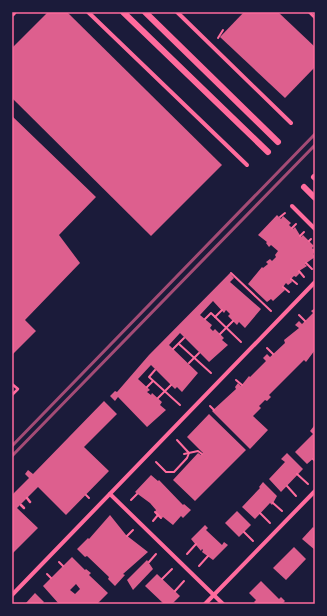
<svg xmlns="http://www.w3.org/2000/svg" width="327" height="616" font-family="Montserrat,sans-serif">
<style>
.building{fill:#dd5f8e;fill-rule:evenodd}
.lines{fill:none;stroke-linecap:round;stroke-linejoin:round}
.path{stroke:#ff6b9d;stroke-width:2}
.service{stroke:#ff6b9d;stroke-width:2.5}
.minor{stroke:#ff6b9d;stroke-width:4}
.tertiary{stroke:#ff6b9d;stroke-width:6}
.secondary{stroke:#ff6b9d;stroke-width:7}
.rail{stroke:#a44b75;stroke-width:3}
.neatline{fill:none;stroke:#ff6b9d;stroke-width:1.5}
</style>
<rect width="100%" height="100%" fill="#1b1b3a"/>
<g class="building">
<polygon points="48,12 67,12 222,165 151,236 12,98 12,48"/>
<polygon points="244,12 278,12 315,47 315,67 285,98 220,37"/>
<polygon points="12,116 96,197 59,235 80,263 25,320 36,331 12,355"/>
<polygon points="277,215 281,219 283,216 291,223 289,225 293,229 295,227 301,237 303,235 314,246 312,248 315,251 313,254 315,257 305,264 307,266 299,271 300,273 296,277 294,276 291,279 292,282 288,285 286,283 283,287 285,290 273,301 271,299 267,302 248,284 262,267 263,268 268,264 266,262 270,259 272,261 276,257 275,255 278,251 271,245 269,247 266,243 267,242 258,235"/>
<polygon points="230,273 234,278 230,282 261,309 245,328 239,322 237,325 228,316 230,314 226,310 224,313 213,301 200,315 212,325 210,328 213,331 215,329 224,338 222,340 228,345 209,362 180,333 169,345 198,373 182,392 177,387 175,389 151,365 138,379 150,390 147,392 151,395 152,393 162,402 160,405 166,410 147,427 118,397 115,401 110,396 115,391 117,392 149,355"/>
<polygon points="315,308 315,350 306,362 304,360 269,395 271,397 267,401 265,400 259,406 261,408 253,416 268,430 250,449 212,411 236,389 235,387 238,383 241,386 249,376 250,377 266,361 263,358 267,354 270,357 285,343 284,340 299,328 295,325 299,321 302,324 313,313 311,311"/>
<polygon points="104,401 117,414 84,447 109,471 66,515 38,487 17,508 38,528 12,554 12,495 29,478 25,474 28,470 33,474"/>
<polygon points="209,414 246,450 195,501 173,480 198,453 201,455 203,453 187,437"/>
<polygon points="314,426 315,457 307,464 295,452 313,434 310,431"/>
<polygon points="287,453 303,469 281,492 269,479 285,462 281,459"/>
<polygon points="151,475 158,481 159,480 183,505 184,504 191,510 183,518 181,516 173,525 163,517 162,518 155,512 156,510 150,503 135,492"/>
<polygon points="263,482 277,496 272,505 270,503 255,519 242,507 260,488 259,487"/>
<polygon points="237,511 251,525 239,537 225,523"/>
<polygon points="110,515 126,535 148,552 123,574 125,575 115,586 108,579 109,577 87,556 85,557 77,549 88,538 89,539"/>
<polygon points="205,525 208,528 206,530 222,545 224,542 228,545 213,560 202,552 203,550 202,549 201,551 191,539"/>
<polygon points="313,527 315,529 315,550 302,539"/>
<polygon points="294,547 306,559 286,580 273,568"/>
<path d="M 72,557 L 85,570 L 86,569 L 91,573 L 89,575 L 108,593 L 97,604 L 59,604 L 43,586 ZM 76,584 L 80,589 L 75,594 L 70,590 Z"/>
<polygon points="147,560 153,569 133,590 127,580"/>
<polygon points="157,574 180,596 172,604 164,604 145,586"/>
<polygon points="261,581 279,599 281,597 285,601 282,604 256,604 254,602 256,600 249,593"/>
<polygon points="35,593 44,602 42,604 25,604"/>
</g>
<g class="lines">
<g class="path">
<polyline points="218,38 223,30"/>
<polyline points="280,217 285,213"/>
<polyline points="292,228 296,224"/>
<polyline points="300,236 304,232"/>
<polyline points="309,241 311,239"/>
<polyline points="314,250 315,249"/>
<polyline points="306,263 312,269"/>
<polyline points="299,271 304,277"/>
<polyline points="231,273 271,311"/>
<polyline points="291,279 297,284"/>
<polyline points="283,287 289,292"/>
<polyline points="299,315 305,321"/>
<polyline points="215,317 222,310"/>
<polyline points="205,319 211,313 241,342"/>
<polyline points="220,334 233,321"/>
<polyline points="179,344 211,373"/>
<polyline points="267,348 273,354"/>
<polyline points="173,349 184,338"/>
<polyline points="189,363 199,353"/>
<polyline points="155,370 149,377 180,405"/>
<polyline points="236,380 242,385"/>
<polyline points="147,387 153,381"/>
<polyline points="158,398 171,385"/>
<polyline points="210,406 214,410"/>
<polyline points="184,454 198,451 202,454"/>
<polyline points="313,459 315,461"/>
<polyline points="156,462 166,472 174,472 187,458 189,453 177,440"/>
<polyline points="297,474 308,484"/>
<polyline points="287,486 296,496"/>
<polyline points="86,495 89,498"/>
<polyline points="131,500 137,494"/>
<polyline points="273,503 282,511"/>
<polyline points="155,512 161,518"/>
<polyline points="260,513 270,523"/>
<polyline points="153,521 158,515"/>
<polyline points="244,532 253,541"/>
<polyline points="127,536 133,530"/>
<polyline points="187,554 196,544"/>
<polyline points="59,562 63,566"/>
<polyline points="149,562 156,554"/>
<polyline points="199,566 208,556"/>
<polyline points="47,574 51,578"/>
<polyline points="162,579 172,569"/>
<polyline points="175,591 184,581"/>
</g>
<g class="service">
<polyline points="309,12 315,18"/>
<polyline points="12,384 18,389 12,395"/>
<polyline points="27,498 30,502"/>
<polyline points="21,505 24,508"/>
</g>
<g class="minor">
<polyline points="88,12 247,165"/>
<polyline points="177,12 291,123"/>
<polyline points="292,206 315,229"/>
<polyline points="110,494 223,604"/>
<polyline points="12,595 315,282"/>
<polyline points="205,604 315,491"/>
</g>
<g class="tertiary">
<polyline points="123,12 268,152"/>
<polyline points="145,12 278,142"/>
<polyline points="314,177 315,178"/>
<polyline points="304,187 315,198"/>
</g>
<polyline class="secondary" points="12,13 13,12"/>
<g class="rail">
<polyline points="12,446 315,134"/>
<polyline points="12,456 315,145"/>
</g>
</g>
<rect width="327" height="616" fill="none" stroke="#1b1b3a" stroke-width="26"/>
<rect x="13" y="13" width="301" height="590" class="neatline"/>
</svg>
